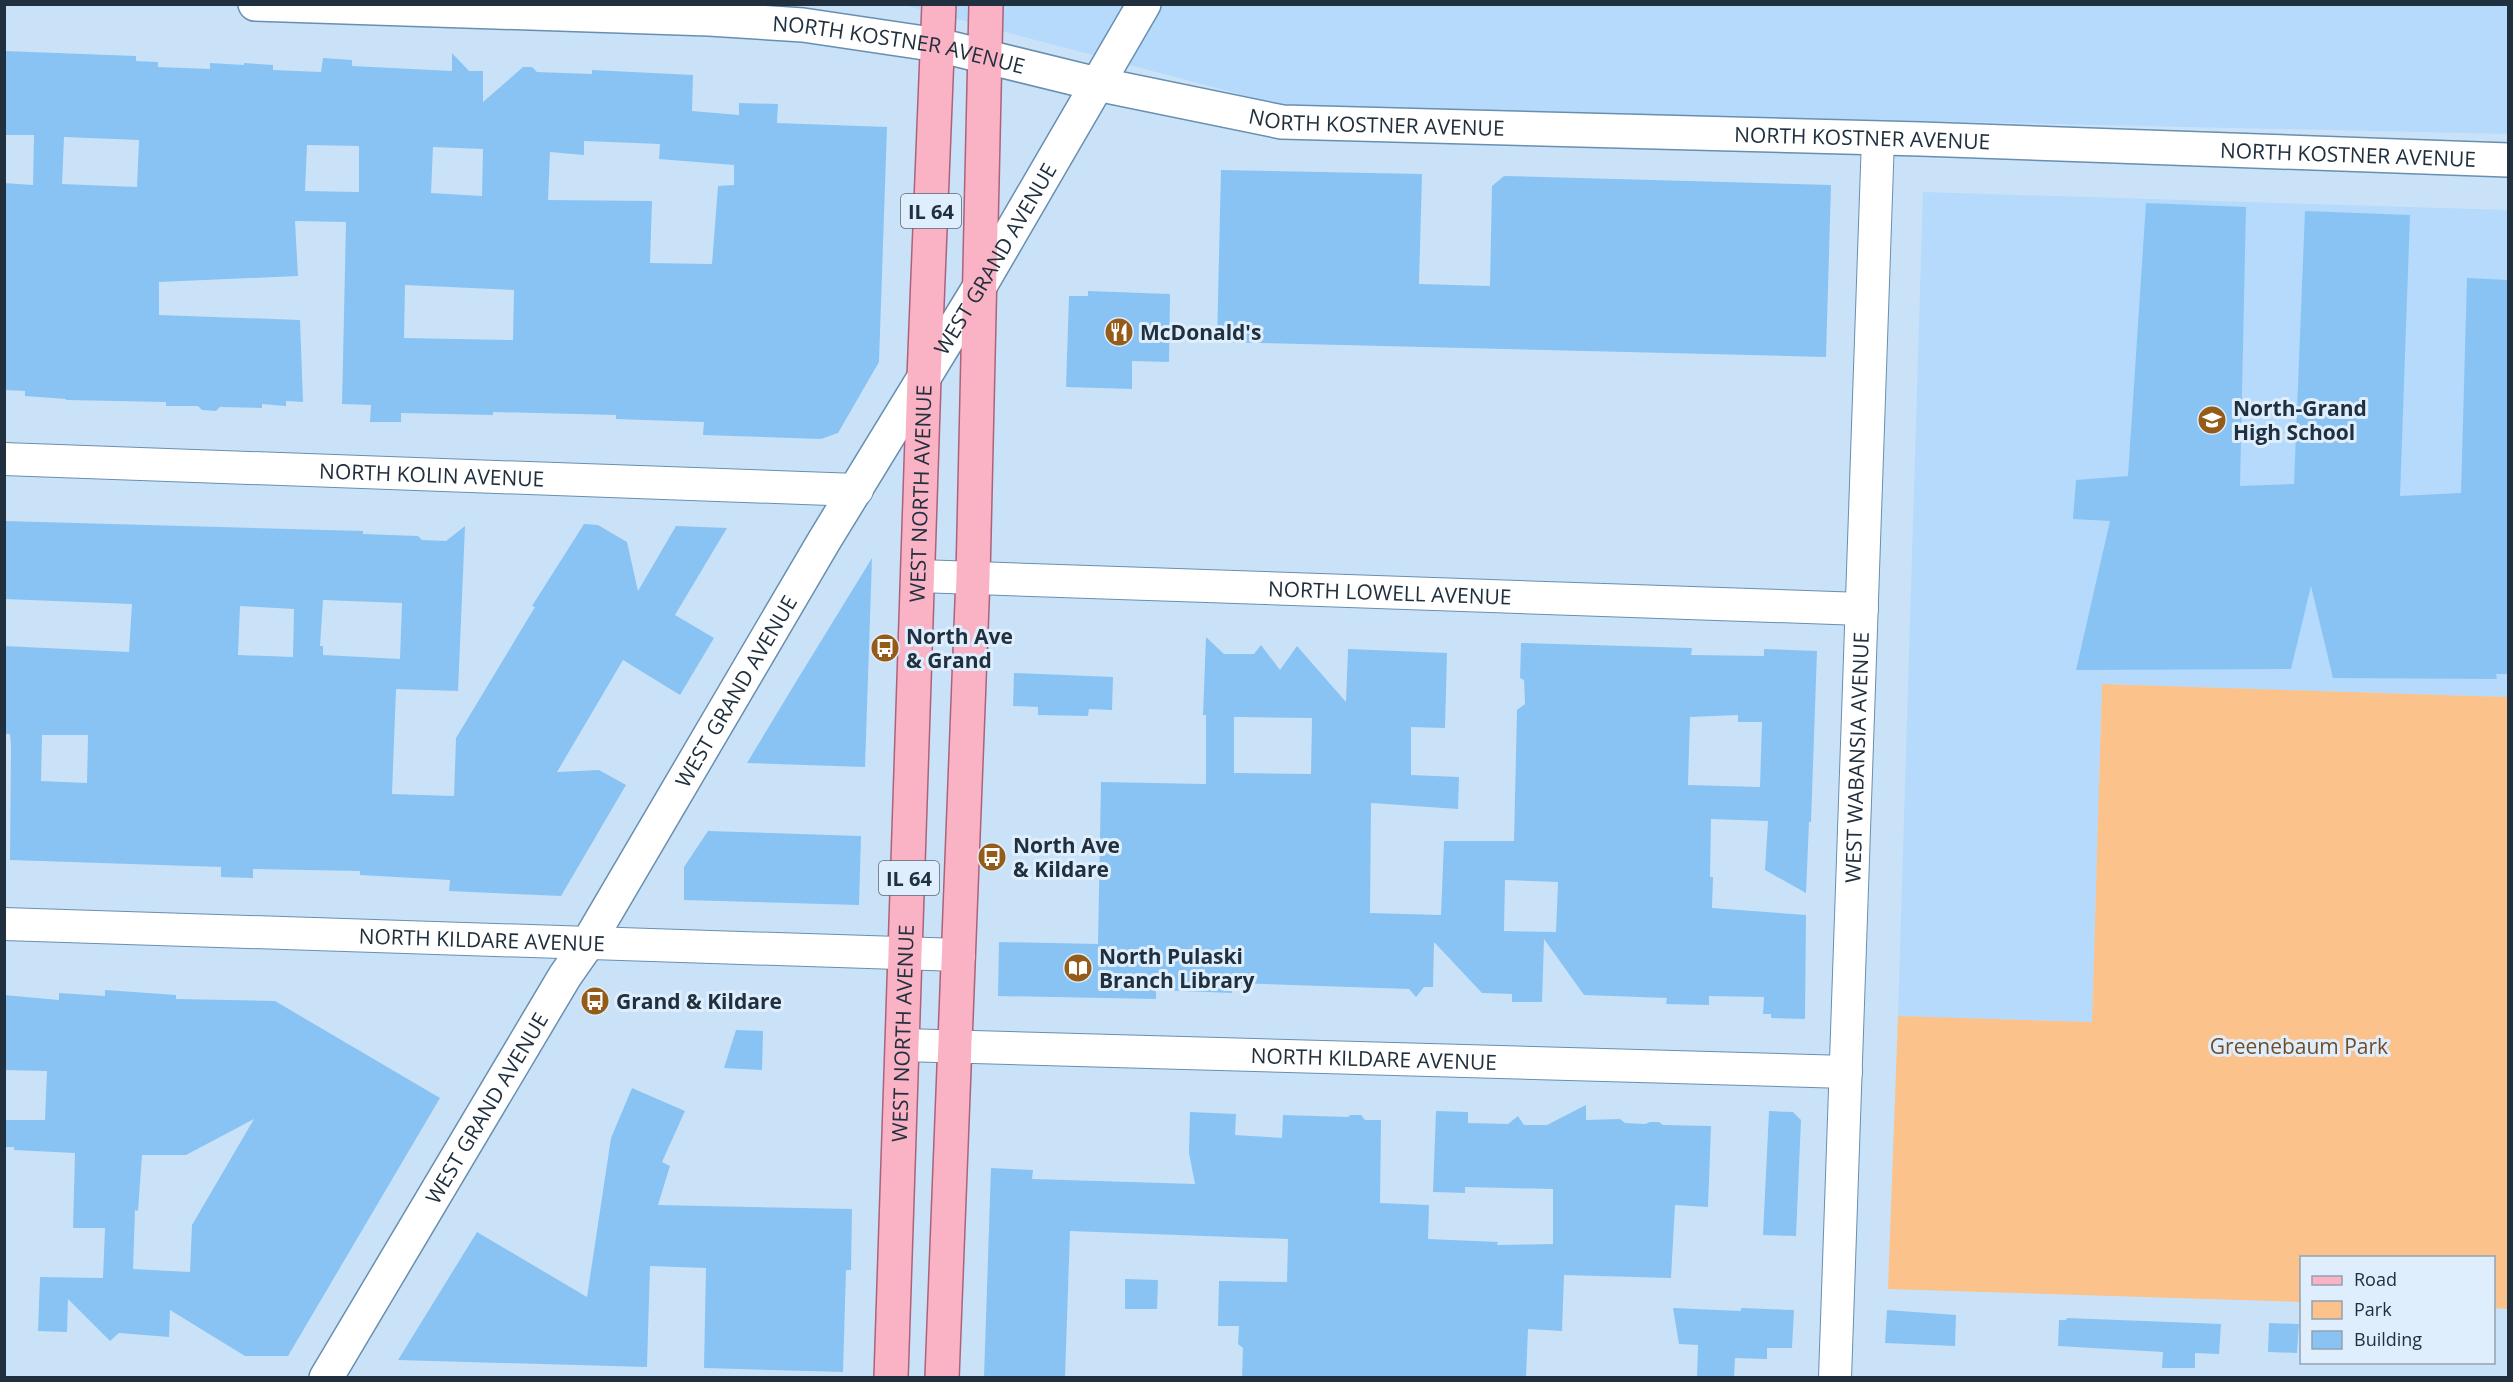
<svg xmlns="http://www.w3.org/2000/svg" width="2513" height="1382" font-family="'Open Sans',sans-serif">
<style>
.built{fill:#b5dafb}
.green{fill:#fcc28b}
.building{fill:#89c3f4;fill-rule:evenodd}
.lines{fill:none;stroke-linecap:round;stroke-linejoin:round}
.street-casing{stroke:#688fb0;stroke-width:34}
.secondary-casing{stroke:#688fb0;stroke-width:36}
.primary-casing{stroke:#ab637c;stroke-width:36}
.street{stroke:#fff;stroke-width:32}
.secondary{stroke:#fff;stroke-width:33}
.primary{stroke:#fab2c5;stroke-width:33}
.labels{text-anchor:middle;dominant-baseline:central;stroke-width:6;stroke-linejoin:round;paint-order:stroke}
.shield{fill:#deeefd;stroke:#596977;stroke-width:1.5}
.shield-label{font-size:20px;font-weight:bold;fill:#20303e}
.street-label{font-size:21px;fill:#20303e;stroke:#deeefd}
.poi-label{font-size:21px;font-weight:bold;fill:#20303e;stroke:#deeefd;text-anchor:start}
.park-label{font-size:21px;fill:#714c25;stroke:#deeefd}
</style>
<rect width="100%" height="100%" fill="#cae2f8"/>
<g class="built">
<polygon points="904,5 2508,5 2508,134 1288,107"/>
<polygon points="1923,192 2508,210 2508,697 2102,684 2092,1022 1898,1016"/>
</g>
<polygon class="green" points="2102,684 2508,697 2508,1309 2494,1308 2494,1258 2302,1258 2301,1302 1888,1289 1898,1016 2092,1022"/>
<g class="building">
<path d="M 4,51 L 136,56 L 136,61 L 158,62 L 158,67 L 210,69 L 210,63 L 244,65 L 244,63 L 273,65 L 273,70 L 321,72 L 323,58 L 352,60 L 352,66 L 452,71 L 452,53 L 469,71 L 483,71 L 483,102 L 523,67 L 532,67 L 537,72 L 592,74 L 592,70 L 693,75 L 692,111 L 739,115 L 739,103 L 778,104 L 777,123 L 887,127 L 879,362 L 838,433 L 821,439 L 703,435 L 704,422 L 616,419 L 616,415 L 493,412 L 493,415 L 401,413 L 401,422 L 370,422 L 371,405 L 342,404 L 346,222 L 295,221 L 298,276 L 159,282 L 159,315 L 300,320 L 303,402 L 286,401 L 286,406 L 262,404 L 262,408 L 220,407 L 216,411 L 202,410 L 198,406 L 166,406 L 166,402 L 66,400 L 66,399 L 25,396 L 25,391 L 4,390 L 4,183 L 33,185 L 34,135 L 4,135 ZM 64,137 L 139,140 L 137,187 L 62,184 ZM 584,141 L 660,144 L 659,159 L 734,165 L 734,185 L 718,186 L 712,264 L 650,263 L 652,201 L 548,200 L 550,152 L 584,155 ZM 307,145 L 359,146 L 359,192 L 305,191 ZM 433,147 L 483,149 L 482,196 L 431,193 ZM 405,285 L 514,290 L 513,340 L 404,338 Z"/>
<polygon points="1221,170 1422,174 1419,284 1490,286 1492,186 1504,176 1831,185 1826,357 1217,342"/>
<polygon points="2146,203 2246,207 2240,486 2294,484 2305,211 2410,215 2400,496 2461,493 2467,278 2508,280 2508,674 2496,674 2497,679 2333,678 2311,586 2291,669 2076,670 2110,521 2073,519 2076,480 2128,476"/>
<polygon points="1088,291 1170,294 1169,362 1132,361 1132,389 1066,387 1069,296 1088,296"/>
<path d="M 4,521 L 363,531 L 363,534 L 418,536 L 422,540 L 446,541 L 465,526 L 458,691 L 396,689 L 392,794 L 454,796 L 456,738 L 535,607 L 532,606 L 584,524 L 598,525 L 627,542 L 638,591 L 676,526 L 727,528 L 675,615 L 714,638 L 680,695 L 623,660 L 557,772 L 599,770 L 626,785 L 561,896 L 449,891 L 450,880 L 360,875 L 360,871 L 253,869 L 253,878 L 221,877 L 221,867 L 10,860 L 11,745 L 10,734 L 4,734 L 4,646 L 129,652 L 132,604 L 4,599 ZM 323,600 L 402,603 L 400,659 L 323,655 L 323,646 L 320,646 ZM 240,606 L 294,609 L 293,657 L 238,655 ZM 42,735 L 88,735 L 87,783 L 41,781 Z"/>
<polygon points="872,558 865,767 747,763 791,690"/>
<path d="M 1206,637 L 1224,654 L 1254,654 L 1261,645 L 1280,670 L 1297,646 L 1346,702 L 1348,649 L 1447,653 L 1445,728 L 1411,727 L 1411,775 L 1459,777 L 1458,809 L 1371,803 L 1370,913 L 1441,915 L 1444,841 L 1514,841 L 1517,710 L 1525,704 L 1524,680 L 1520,678 L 1521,643 L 1692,648 L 1691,655 L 1764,656 L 1764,649 L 1817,651 L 1811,822 L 1809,822 L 1806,893 L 1765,870 L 1768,821 L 1711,819 L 1710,877 L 1713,877 L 1712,908 L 1806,915 L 1805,1019 L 1771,1018 L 1771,1014 L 1763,1014 L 1764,997 L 1709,996 L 1709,1005 L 1666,1004 L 1667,998 L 1584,995 L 1544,939 L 1542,1002 L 1512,1002 L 1512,994 L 1482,993 L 1434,942 L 1433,987 L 1424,987 L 1416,997 L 1409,989 L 1232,983 L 1232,993 L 1156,990 L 1156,999 L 998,996 L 999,942 L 1098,944 L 1101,782 L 1206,784 L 1206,715 L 1203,715 ZM 1738,715 L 1738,722 L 1762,722 L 1760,787 L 1688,785 L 1690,717 ZM 1234,717 L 1312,718 L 1311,774 L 1234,773 ZM 1505,880 L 1558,882 L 1556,932 L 1504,931 Z"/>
<polygon points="1014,673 1113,677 1112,710 1089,709 1088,716 1038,715 1038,707 1013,706"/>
<polygon points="708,831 861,836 859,905 684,900 684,867"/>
<path d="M 105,990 L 176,995 L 176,999 L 275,1001 L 440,1098 L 288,1356 L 245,1356 L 170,1310 L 169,1337 L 119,1333 L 110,1341 L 68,1299 L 67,1332 L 38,1331 L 40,1277 L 103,1278 L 105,1228 L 73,1228 L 75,1153 L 14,1150 L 14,1147 L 4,1147 L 4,1120 L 45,1120 L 47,1071 L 4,1070 L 4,995 L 59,1000 L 59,993 L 105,996 ZM 254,1119 L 192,1225 L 190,1272 L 133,1269 L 135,1210 L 138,1211 L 142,1155 L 186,1155 Z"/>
<polygon points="736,1030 763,1031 762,1070 724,1068"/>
<polygon points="632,1088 685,1111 662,1162 670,1166 658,1205 852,1209 851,1270 846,1270 843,1372 704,1368 706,1268 650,1266 647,1367 398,1360 477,1232 587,1297 611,1138"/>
<polygon points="1586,1105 1586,1120 1620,1119 1625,1123 1645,1124 1650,1122 1659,1122 1663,1125 1711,1126 1708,1207 1675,1205 1671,1278 1564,1275 1562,1331 1528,1329 1526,1377 1242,1377 1243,1348 1238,1344 1239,1326 1218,1326 1219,1281 1287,1282 1288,1239 1070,1231 1065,1377 984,1377 991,1168 1033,1170 1032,1179 1195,1184 1189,1153 1190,1112 1236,1114 1235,1135 1282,1138 1283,1115 1348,1117 1350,1115 1361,1115 1365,1120 1381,1120 1380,1203 1429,1205 1428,1239 1498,1242 1497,1245 1553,1244 1553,1189 1465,1187 1465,1193 1433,1192 1436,1111 1468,1112 1468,1123 1508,1124 1518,1116 1524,1125 1547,1125"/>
<polygon points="1769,1111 1793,1112 1801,1120 1796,1236 1763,1235"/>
<polygon points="1125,1279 1158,1280 1157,1309 1125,1309"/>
<polygon points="1673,1308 1741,1311 1741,1308 1794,1310 1792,1348 1767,1348 1767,1359 1735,1358 1734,1377 1697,1377 1698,1345 1679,1344"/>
<polygon points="1887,1310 1956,1315 1955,1346 1885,1343"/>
<polygon points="2067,1318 2221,1324 2219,1354 2195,1353 2195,1368 2162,1368 2163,1352 2058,1346 2059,1320 2066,1320"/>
<polygon points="2269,1323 2299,1324 2297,1353 2268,1352"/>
</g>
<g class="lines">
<g class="street-casing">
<g id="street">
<path id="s1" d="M 4,459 L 857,490"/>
<path id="s2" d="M 919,576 L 1862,609"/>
<path id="s3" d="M 4,924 L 959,955"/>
<path id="s4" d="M 902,1045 L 1846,1072"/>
<path id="s5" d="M 1835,1378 L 1878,138"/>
</g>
</g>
<g class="secondary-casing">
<g id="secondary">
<path id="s6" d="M 255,4 L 709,19 L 803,25 L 938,45 L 1097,84 L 1282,122 L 1921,139 L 2508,160"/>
<path id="s7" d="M 326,1378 L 565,976 L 588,943 L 824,541 L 980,286 L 1144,4"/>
</g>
</g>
<g class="primary-casing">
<g id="primary">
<path id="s8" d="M 891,1378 L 924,378 L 939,4"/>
<polyline points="942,1378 973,577 986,4"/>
</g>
</g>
<use href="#street" class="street"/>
<use href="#secondary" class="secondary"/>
<use href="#primary" class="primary"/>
</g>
<defs>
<g id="restaurant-disc" transform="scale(1.5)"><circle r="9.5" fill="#955b18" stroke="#deeefd"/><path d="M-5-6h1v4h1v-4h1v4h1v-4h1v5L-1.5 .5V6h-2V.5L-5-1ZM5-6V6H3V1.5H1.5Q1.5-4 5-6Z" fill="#fff"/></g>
<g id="school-disc" transform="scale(1.5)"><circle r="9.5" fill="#955b18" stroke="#deeefd"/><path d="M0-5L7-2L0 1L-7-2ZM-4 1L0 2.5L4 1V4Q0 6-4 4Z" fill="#fff"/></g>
<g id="bus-disc" transform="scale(1.5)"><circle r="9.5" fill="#955b18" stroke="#deeefd"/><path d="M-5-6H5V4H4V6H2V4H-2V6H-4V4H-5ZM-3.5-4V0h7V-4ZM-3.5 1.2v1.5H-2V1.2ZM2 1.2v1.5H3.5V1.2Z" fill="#fff"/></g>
<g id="library-disc" transform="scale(1.5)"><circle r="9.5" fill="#955b18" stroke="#deeefd"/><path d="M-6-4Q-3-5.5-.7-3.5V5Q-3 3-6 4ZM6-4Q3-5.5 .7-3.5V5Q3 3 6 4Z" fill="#fff"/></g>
</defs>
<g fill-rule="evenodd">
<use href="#restaurant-disc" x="1119" y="332"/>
<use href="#school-disc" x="2212" y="420"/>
<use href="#bus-disc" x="885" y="648"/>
<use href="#bus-disc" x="992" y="857"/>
<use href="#library-disc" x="1078" y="968"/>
<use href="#bus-disc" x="595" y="1001"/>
</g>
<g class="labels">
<g class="shield">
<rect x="901" y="194" width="60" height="34" rx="4.5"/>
<rect x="879" y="861" width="60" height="34" rx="4.5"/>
</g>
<g class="shield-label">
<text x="931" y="211">IL 64</text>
<text x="909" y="878">IL 64</text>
</g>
<g class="street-label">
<text stroke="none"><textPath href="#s6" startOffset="646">NORTH KOSTNER AVENUE</textPath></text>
<text stroke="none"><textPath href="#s6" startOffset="1132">NORTH KOSTNER AVENUE</textPath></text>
<text stroke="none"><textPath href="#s6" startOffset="1618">NORTH KOSTNER AVENUE</textPath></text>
<text stroke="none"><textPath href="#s6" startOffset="2104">NORTH KOSTNER AVENUE</textPath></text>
<text stroke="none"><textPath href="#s7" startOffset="1304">WEST GRAND AVENUE</textPath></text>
<text stroke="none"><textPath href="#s1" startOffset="428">NORTH KOLIN AVENUE</textPath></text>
<text stroke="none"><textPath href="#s8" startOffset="885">WEST NORTH AVENUE</textPath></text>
<text stroke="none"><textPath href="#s2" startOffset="471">NORTH LOWELL AVENUE</textPath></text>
<text stroke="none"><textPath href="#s7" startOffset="800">WEST GRAND AVENUE</textPath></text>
<text stroke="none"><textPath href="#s5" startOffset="621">WEST WABANSIA AVENUE</textPath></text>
<text stroke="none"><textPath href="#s3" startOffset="478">NORTH KILDARE AVENUE</textPath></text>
<text stroke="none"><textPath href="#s8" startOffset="345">WEST NORTH AVENUE</textPath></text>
<text stroke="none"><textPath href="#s4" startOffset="472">NORTH KILDARE AVENUE</textPath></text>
<text stroke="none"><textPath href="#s7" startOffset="314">WEST GRAND AVENUE</textPath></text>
</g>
<g class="poi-label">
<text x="1140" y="332">McDonald's</text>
<text x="2233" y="408">North-Grand<tspan x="2233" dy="24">High School</tspan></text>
<text x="906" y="636">North Ave<tspan x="906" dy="24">&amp; Grand</tspan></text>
<text x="1013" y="845">North Ave<tspan x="1013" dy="24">&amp; Kildare</tspan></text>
<text x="1099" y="956">North Pulaski<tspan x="1099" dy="24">Branch Library</tspan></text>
<text x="616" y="1001">Grand &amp; Kildare</text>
</g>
<g class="park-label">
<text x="2299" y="1046">Greenebaum Park</text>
</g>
</g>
<rect width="2513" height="1382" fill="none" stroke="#20303e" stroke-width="12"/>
<rect x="2300" y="1256" width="195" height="108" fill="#deeefd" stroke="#92a2b1" stroke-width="1.5"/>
<rect x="2312" y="1276" width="30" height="9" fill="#fab2c5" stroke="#92a2b1" stroke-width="1.5"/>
<text x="2354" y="1286" font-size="18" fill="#20303e">Road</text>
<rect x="2312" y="1301" width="30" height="18" fill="#fcc28b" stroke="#92a2b1" stroke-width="1.5"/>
<text x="2354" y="1316" font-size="18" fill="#20303e">Park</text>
<rect x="2312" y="1331" width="30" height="18" fill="#89c3f4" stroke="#92a2b1" stroke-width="1.5"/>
<text x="2354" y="1346" font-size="18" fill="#20303e">Building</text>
</svg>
